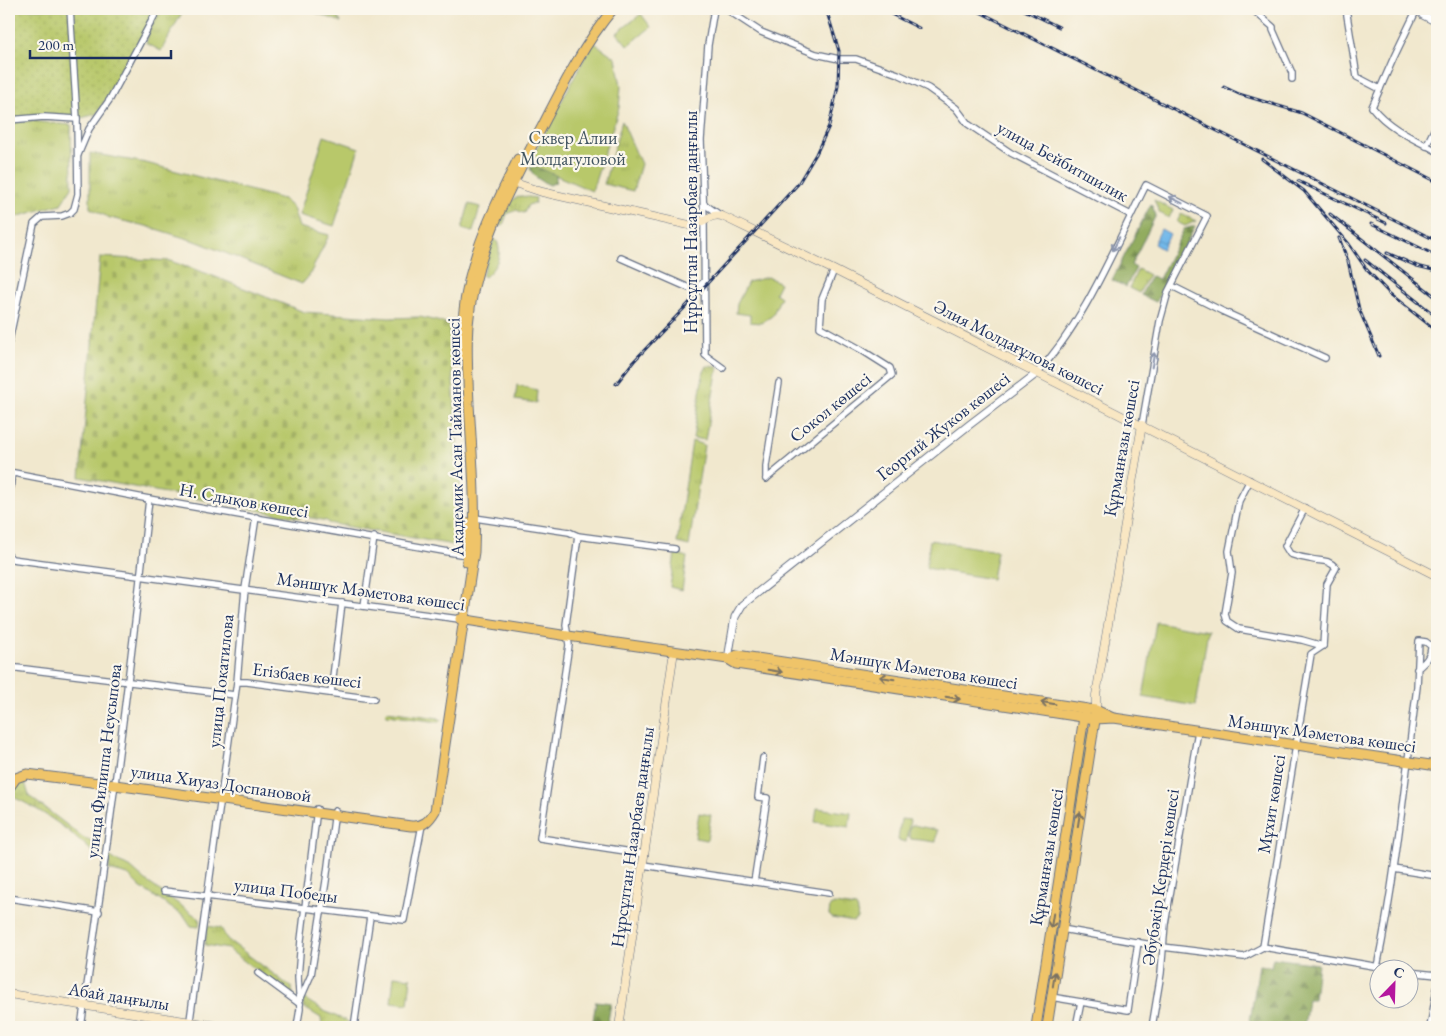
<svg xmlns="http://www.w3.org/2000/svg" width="1446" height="1036" font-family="'EB Garamond',serif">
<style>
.grass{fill:url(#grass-tufts);stroke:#6a7c64}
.forest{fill:url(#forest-firs);stroke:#566e5e}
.cemetery{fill:url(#cemetery-stones);stroke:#6a7c64}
.park{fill:#b8c86a;stroke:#6a7c64}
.garden{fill:url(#garden-dots);stroke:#6a7c64}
.water{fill:url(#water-ripples);stroke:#4674a4}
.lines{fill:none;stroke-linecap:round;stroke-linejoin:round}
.minor-casing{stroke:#667085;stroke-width:8}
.tertiary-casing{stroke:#667085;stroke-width:9}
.secondary-casing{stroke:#667085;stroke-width:9}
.primary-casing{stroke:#667085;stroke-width:11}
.minor{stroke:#fff;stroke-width:5.5}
.tertiary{stroke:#fff;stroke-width:7}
.secondary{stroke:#f9e7c3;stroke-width:8}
.primary{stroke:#efc469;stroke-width:9}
.rail-casing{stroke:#1b2f5e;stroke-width:3}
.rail{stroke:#fbf7ec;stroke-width:1;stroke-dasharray:4;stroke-linecap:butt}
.oneway{stroke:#8d97ae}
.oneway2{stroke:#7a7263}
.labels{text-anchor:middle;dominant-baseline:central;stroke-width:4.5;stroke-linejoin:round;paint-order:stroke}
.park-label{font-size:18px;fill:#425561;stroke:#fbf7ec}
.street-label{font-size:18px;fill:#1b2f5e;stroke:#fbf7ec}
</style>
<defs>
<pattern id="grass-tufts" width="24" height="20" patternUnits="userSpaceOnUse" patternTransform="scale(1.25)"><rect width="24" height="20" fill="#b8c86a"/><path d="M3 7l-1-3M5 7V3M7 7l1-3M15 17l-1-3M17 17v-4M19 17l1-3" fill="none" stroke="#9eac5e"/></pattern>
<pattern id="forest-firs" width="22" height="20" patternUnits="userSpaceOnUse" patternTransform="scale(1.25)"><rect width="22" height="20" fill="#92ac5e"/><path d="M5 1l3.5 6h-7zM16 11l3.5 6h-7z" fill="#768c51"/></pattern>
<pattern id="cemetery-stones" width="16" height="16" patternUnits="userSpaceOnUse" patternTransform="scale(1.25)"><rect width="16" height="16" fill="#b8c86a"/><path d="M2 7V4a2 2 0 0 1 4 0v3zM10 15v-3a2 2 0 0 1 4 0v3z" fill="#9eac5e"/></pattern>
<pattern id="garden-dots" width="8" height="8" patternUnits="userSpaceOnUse" patternTransform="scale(1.25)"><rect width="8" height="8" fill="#b8c86a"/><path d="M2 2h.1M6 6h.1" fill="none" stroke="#9eac5e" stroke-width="1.8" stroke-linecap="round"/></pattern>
<pattern id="water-ripples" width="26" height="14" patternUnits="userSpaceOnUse" patternTransform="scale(1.25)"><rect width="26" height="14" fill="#72b8e9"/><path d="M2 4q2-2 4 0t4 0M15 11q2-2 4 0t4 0" fill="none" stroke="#5d96c0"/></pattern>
</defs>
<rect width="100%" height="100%" fill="#fbf7ec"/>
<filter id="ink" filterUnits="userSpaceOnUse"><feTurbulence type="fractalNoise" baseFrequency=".02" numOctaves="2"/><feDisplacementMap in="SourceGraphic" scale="10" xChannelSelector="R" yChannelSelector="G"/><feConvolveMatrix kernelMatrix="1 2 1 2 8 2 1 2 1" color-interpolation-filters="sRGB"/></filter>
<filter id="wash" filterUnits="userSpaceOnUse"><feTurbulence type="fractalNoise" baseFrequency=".0096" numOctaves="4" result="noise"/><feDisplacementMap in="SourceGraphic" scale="20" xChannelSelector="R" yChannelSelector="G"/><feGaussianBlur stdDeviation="1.12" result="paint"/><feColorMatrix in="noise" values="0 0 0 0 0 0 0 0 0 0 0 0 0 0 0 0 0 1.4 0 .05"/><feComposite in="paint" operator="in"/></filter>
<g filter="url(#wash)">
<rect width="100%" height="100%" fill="#f1e8ce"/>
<g class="grass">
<polygon points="163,9 184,9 161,51 146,43 150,29"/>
<polygon points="306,9 331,9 341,22"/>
<polygon points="31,121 71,125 72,187 61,204 9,219 9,123"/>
<polygon points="622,121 641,164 633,191 604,184"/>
<polygon points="90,153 146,163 283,199 293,208 299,227 329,235 309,276 302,284 198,242 146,226 110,218 90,208"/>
<path d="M 521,196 L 536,198 L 535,203 L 528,205 L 524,213 L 516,210 L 507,214 L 503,225 L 497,226 C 503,210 505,202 521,196 Z"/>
<polygon points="1154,200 1173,210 1169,218 1160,213"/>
<polygon points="1181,214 1196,221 1185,226 1177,222"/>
<path d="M 494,239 L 497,241 C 503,256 496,267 485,277 L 482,276 Z"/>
<polygon points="1138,269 1149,275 1139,293 1129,288"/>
<polygon points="707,366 718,367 705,440 693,438 703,374"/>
<polygon points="692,441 704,445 689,546 677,543"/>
<polygon points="675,553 687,557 682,590 670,587"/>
<polygon points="387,711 439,718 441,720 439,722 387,715 385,713"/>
<polygon points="1084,733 1088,734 1066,885 1061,884"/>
<path d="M 24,778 L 29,796 L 84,838 L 101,846 L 99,858 C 74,833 43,810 11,796 C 12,788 17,783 24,778 Z"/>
<polygon points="109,856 120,863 130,867 146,881 200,919 199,927 191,926 185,917 140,887 128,875 109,870"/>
<polygon points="1061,891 1065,892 1049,992 1045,992"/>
<polygon points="834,904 856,907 858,911 857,919 853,922 832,918 829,915 830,906"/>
<polygon points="207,926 221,928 227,939 292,988 294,998 228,949 205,945"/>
<polygon points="303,998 324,1011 349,1022 348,1027 322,1027 321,1018 303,1007"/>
</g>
<g class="forest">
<path d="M 532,166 L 539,166 L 556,172 L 556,182 L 550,185 C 541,181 534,178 530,168 Z"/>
<polygon points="1151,204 1156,215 1131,265 1136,268 1126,287 1112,280"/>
<polygon points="1195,226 1156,302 1141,295 1151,276 1159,279 1184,229"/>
<polygon points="1273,958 1318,964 1314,999 1308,999 1304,1027 1249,1027 1259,965 1271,967"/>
<polygon points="596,1001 611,1003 607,1027 592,1027"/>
</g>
<polygon class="cemetery" points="100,257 170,261 208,274 304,312 389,318 420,317 449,324 461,492 461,537 459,546 328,523 327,521 301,516 300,518 80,477"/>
<g class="park">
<polygon points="641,14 651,27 628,46 617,33"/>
<polygon points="593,42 616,58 621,86 619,108 592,191 530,164 530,161"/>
<polygon points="324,136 359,148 334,226 299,215"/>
<polygon points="469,204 480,207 473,232 462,229"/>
<polygon points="768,277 780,283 775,293 781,297 772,316 761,323 750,322 750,315 736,313 737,304 748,282"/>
<polygon points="517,385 537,390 536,403 515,400"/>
<polygon points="930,540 997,551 992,579 926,568"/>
<polygon points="1156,622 1208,631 1196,706 1143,697"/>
<polygon points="817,808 851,813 849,827 815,822"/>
<polygon points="699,813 711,815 707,840 695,838"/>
<polygon points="901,819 910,820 906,842 898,840"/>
<polygon points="913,825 937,830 936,842 911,839 909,835 910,827"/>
<polygon points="394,976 411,978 408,1004 391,1002"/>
</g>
<polygon class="garden" points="9,9 163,9 97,114 77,119 9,120"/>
<polygon class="water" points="1161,229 1170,234 1162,249 1154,244"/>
</g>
<g filter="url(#ink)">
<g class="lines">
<g class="minor-casing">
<g id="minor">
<polyline points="714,9 708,45 701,140 704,220 705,355 723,368"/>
<polyline points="726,9 761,32 816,54 839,59 856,59 898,74 928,88 956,108 968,124 1011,153 1131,215"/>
<polyline points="1252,9 1273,27 1273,30 1292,73 1292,79"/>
<polyline points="1346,9 1357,77 1380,89"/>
<path d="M 1417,9 L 1394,57 L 1372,107 C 1388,128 1414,139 1437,151"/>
<polyline points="9,120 44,117 77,119"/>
<polyline points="1426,146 1437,124"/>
<polyline points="78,155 89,129 110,99 158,9"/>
<polyline points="704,204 720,215"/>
<path d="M 621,258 L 689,288 C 696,289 699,286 705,281"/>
<polyline points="1172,286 1222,311 1325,358"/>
<polyline points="9,341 34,224 42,217 62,216 70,213 74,209 78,194 77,119 70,9"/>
<path d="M 1036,374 C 1085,322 1114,248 1146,185 L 1207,216 L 1168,292 L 1160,321 L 1142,425"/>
<polyline points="9,472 149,499 460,554 470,553"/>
<polyline points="766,479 892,375 890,368 860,349 820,327 822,299 834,270"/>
<polyline points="766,479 766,466 779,383"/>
<polyline points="1250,480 1239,501 1229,551 1232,573 1225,614 1227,621 1239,629 1302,640 1323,646"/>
<polyline points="9,499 12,473"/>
<polyline points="475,518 569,532 578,536 675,549"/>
<polyline points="578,536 566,625 569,645 540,838 645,854"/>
<path d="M 9,556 L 12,559 C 161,580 310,598 459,619"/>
<polyline points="364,606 374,537"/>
<polyline points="9,667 235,695"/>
<polyline points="237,682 247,682 374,699"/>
<polyline points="331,693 342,603"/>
<polyline points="643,865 829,893"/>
<polyline points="1394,869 1437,876"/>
<polyline points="754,882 767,798 758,797 763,758"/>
<polyline points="164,891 404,920 422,825"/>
<polyline points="9,898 99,912"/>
<polyline points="1062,929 1163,947 1244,957 1263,947 1385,968"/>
<path d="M 1263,947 L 1311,654 L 1323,646 L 1327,584 L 1336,568 C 1327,558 1321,562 1310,559 C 1303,558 1296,556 1290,554 L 1285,546 L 1305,508"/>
<path d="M 1377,967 C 1396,875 1405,780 1417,687 L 1419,641 L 1426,642 L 1431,646 C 1432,656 1424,663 1417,669"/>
<polyline points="1408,972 1437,975"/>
<polyline points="258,973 300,1004"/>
<polyline points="1051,997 1081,1002"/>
<polyline points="300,1000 311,975 326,881 335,811"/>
<path d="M 81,1027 C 107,852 130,675 149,499"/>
<polyline points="189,1027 237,682 245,589 256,517"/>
<polyline points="297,1027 300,1009 298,977 301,940 317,809"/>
<polyline points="354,1027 370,917"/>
<polyline points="1076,1027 1081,1002 1128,1010 1138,942"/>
<polyline points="1152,1027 1161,973 1165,924 1198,731"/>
<polyline points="1430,1027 1437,989"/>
</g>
</g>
<g class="tertiary-casing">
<g id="tertiary">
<polyline points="1419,9 1423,15 1437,22"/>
<polyline points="728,659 735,617 742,605 969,425 1036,374"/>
</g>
</g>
<g class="secondary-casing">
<g id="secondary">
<path d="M 509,181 L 542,192 L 689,225 C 702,225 711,211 724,217 L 834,270 L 1437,576"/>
<polyline points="1096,710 1096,695 1142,425"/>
<polyline points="9,994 224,1027"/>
<polyline points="619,1027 674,651"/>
</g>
</g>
<g class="primary-casing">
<g id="primary">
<path d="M 462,355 C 459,279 485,226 518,159"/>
<polyline points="467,562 469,523"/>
<polyline points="460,619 568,636 728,659 736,664 1095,719 1114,718 1437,766"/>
<polyline points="728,659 737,655 1088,709 1096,710 1111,717"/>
<path d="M 9,788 L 16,778 L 27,774 L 115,785 L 411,826 C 423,827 429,821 435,811 L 474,552 C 476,502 472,453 469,404 C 468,378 466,351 468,325 C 474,253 510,187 543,125 C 564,84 584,44 613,9"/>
<polyline points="1036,1027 1084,717 1085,714"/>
<polyline points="1047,1027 1096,714"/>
</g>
</g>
<use href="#minor" class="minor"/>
<use href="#tertiary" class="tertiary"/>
<use href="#secondary" class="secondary"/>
<use href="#primary" class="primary"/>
<g class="rail-casing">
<g id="rail">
<polyline points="881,9 919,28"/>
<polyline points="974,9 1437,241"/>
<polyline points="1022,9 1059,27"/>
<polyline points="1224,87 1239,94 1302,113 1437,182"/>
<polyline points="1262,159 1304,191 1349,244 1367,270 1390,294 1437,331"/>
<polyline points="1298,181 1386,223"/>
<polyline points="1330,214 1437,298"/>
<polyline points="1371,224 1437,256"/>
<polyline points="1339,238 1348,261 1359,309 1379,356"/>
<polyline points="1387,253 1417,266 1437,271"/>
<polyline points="1365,260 1437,317"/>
<polyline points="616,384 634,361 693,299 798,184 816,154 829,126 838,86 839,51 826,9"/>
</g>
</g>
<use href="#rail" class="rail"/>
</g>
<defs><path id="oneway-shaft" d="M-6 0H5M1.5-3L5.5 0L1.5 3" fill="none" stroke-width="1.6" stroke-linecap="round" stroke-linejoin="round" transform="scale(1.25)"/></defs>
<g class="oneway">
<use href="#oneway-shaft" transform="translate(1176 200) rotate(-153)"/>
<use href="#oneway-shaft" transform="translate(1116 244) rotate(116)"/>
<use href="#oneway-shaft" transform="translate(1153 360) rotate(-80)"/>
</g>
<g class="oneway2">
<use href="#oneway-shaft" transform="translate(775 671) rotate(9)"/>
<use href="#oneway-shaft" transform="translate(887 678) rotate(-171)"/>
<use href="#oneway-shaft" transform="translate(953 698) rotate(9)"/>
<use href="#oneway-shaft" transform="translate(1048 703) rotate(-171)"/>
<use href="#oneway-shaft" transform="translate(1079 819) rotate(-81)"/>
<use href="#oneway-shaft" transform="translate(1052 921) rotate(99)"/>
<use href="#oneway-shaft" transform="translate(1054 979) rotate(-81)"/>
</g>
</g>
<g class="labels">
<g class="park-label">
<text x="573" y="137">Сквер Алии<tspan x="573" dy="21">Молдагуловой</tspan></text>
</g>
<g class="street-label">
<text transform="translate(1063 161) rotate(29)">улица Бейбитшилик</text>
<text transform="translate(690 222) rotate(-90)">Нұрсұлтан Назарбаев даңғылы</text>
<text transform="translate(1019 347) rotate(27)">Әлия Молдағұлова көшесі</text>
<text transform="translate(830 407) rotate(-39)">Сокол көшесі</text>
<text transform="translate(943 426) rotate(-38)">Георгий Жуков көшесі</text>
<text transform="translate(455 437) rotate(-91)">Академик Асан Тайманов көшесі</text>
<text transform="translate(1121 448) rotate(-80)">Құрманғазы көшесі</text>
<text transform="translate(244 500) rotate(10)">Н. Сдықов көшесі</text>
<text transform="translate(371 591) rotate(8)">Мәншүк Мәметова көшесі</text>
<text transform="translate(924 668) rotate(9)">Мәншүк Мәметова көшесі</text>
<text transform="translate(307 675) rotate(7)">Егізбаев көшесі</text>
<text transform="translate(220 681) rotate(-84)">улица Покатилова</text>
<text transform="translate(1322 733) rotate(8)">Мәншүк Мәметова көшесі</text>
<text transform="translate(103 761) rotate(-83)">улица Филиппа Неусыпова</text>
<text transform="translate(221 783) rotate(8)">улица Хиуаз Доспановой</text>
<text transform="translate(1271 804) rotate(-81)">Мұхит көшесі</text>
<text transform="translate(632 837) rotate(-82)">Нұрсұлтан Назарбаев даңғылы</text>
<text transform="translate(1046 857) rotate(-81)">Құрманғазы көшесі</text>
<text transform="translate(1160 877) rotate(-82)">Әбубәкір Кердері көшесі</text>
<text transform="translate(286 890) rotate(7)">улица Победы</text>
<text transform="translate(119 996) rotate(9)">Абай даңғылы</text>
</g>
</g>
<rect width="1446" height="1036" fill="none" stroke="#fbf7ec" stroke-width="30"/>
<g transform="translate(1394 984) rotate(23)"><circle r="24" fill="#fbf7ec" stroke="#a1a7b3"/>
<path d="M0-4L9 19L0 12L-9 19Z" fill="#b5179e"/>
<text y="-8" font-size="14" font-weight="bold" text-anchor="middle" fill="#1b2f5e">С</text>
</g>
<path d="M30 50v8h141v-8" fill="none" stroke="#1b2f5e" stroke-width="2.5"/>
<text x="38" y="50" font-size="15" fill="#1b2f5e" stroke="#fbf7ec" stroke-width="4" paint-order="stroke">200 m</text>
</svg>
